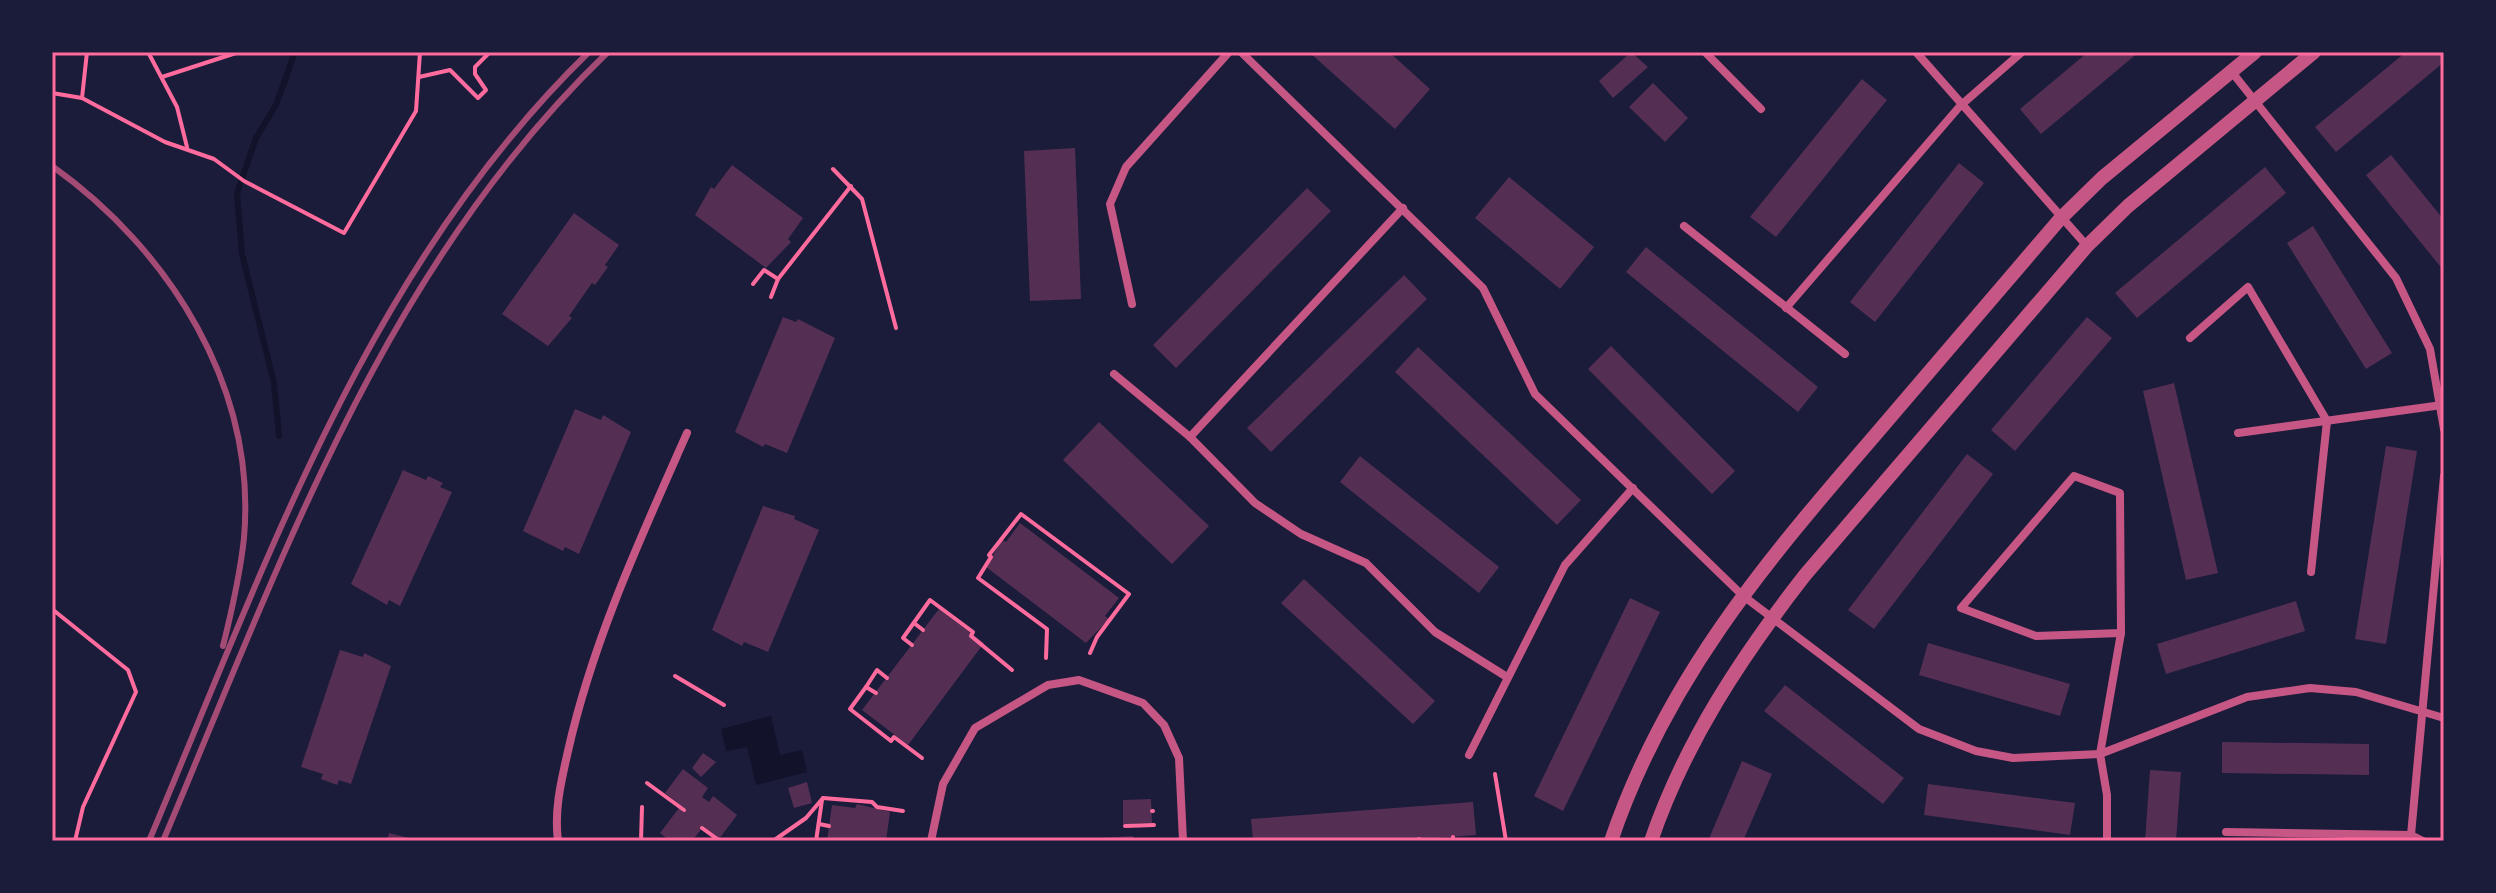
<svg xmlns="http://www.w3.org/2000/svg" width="2496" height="893" font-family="'Crimson Pro',serif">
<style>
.water{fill:#12122b}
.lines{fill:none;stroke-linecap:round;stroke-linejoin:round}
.stream{stroke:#12122b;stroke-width:6}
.building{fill:#542f53}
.path{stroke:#ff6b9d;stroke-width:4}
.minor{stroke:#c65784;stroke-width:8}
.tertiary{stroke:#c65784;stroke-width:14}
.rail{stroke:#a44b75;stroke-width:6}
.neatline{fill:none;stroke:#ff6b9d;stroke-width:3}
</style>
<rect width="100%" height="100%" fill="#1b1b3a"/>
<polygon class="water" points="771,716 780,755 802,750 807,772 756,785 747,747 726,751 721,729"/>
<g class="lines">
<polyline class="stream" points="279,436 274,383 242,254 237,193 256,138 276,105 295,52"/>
</g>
<g class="building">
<polygon points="1309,52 1389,52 1430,89 1395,129"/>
<polygon points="1631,52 1648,67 1613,98 1599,81"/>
<polygon points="2088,52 2139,52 2041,134 2020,109"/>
<polygon points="2406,52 2444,52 2444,62 2336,152 2315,127"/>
<polygon points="1862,79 1887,100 1776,237 1750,217"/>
<polygon points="1653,83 1688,118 1665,142 1629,107"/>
<polygon points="1075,148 1081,299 1030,301 1024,151"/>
<polygon points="2391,155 2444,220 2444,271 2366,175"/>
<polygon points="1959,163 1984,183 1875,322 1850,302"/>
<polygon points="732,165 803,218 788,239 791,242 766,268 695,215 711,187 714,189"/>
<polygon points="2265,167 2286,193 2137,318 2115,293"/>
<polygon points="1509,177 1594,247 1560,289 1475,218"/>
<polygon points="1307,188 1331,211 1176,368 1153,345"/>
<polygon points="574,213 619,245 605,265 608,267 595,285 592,283 569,316 572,318 548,346 502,314"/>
<polygon points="2313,226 2392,353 2366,369 2287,243"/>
<polygon points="1646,247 1818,387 1798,412 1626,272"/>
<polygon points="1404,275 1427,299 1271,452 1247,428"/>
<polygon points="783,317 796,322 798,319 835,338 787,453 765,444 763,447 735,432"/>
<polygon points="2087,317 2112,338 2015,451 1991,430"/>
<polygon points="1611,346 1735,471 1712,494 1588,369"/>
<polygon points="1418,347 1581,500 1557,525 1395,372"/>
<polygon points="2174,383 2218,573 2186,580 2143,391"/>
<polygon points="575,409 601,420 603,415 631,432 579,554 565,547 563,551 523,531"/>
<polygon points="1099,422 1209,526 1172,564 1063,460"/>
<polygon points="2386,446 2417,451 2386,644 2355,639"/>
<polygon points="1967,454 1993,474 1874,629 1848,610"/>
<polygon points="1360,456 1499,567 1479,593 1340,482"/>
<polygon points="403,470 426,480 428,476 443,483 440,487 452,492 400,606 389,600 387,605 351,584"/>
<polygon points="763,506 795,516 794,519 819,530 768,652 744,642 742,646 712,630"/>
<polygon points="1020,523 1119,598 1105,616 1109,619 1086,643 986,567 1002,540 1006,542"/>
<polygon points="1304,579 1435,701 1413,724 1281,603"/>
<polygon points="1630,598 1660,612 1563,811 1534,796"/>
<polygon points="2296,601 2305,631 2166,674 2157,644"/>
<polygon points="939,609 984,643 908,745 862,710"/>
<polygon points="1928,643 2070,684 2060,716 1919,675"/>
<polygon points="340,650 363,657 364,653 391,666 351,784 339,780 337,785 321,779 323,774 301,767"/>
<polygon points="1785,685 1904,778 1883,804 1764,711"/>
<polygon points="2222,742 2369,744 2369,775 2222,773"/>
<polygon points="703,753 716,762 701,777 692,768"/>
<polygon points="1742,761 1772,774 1743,841 1708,841"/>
<polygon points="683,769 708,788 702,797 709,802 713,796 737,815 719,839 703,827 692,841 670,841 660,833 679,808 683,812 686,809 665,793"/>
<polygon points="2150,770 2181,772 2176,841 2145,841"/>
<polygon points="807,782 812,803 794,808 788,788"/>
<polygon points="1928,784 2075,803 2070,835 1924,815"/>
<polygon points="1151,799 1152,823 1123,824 1123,800"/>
<polygon points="1473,802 1476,835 1398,841 1253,841 1251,819"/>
<polygon points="857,804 890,812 886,841 827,841 832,805 855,808"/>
<polygon points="389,833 417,840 417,841 387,841"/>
<polygon points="1133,836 1133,841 1102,841 1102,838"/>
</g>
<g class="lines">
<g class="path">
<polyline points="148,52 177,107 187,147"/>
<polyline points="162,77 239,52"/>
<polyline points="419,77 450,70 478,98 486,90 475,74 475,67 490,52"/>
<polyline points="52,93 82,98 165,142 214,159 244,181 344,233 416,111 420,52"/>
<polyline points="82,98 87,52"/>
<polyline points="833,169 862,199 896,328"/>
<polyline points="778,279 851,186"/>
<polyline points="753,284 764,270 778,279 771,297"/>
<polyline points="52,609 128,670 136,692 83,807 75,841"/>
<polyline points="914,623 923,630"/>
<polyline points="912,645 903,638 930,600 973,632 971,636 1012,670"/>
<polyline points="1046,658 1047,629 978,578 991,557 989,555 1021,514 1129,594 1097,637 1090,653"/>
<polyline points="675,676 724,705"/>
<polyline points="866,687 877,670 887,678"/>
<polyline points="876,693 866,687 850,709 891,741 894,737 922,758"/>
<polyline points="1495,774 1506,841"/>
<polyline points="647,783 684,810"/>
<polyline points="823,798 872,802 877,807 903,811"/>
<polyline points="1152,811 1153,811"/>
<polyline points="819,824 829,826"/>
<polyline points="1125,826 1154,825"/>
<polyline points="702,828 720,841"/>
<polyline points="1453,837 1453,841"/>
<polyline points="1419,839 1419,841"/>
<polyline points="641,841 642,807"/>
<polyline points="773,841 806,818 823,798"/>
<polyline points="816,841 822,800"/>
</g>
<g class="minor">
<polyline points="1241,52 1483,288 1535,394 1742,595 1919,729 1976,751 2013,758 2100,754 2247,697 2310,688 2356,692 2444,718"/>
<polyline points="1705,52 1761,109"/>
<polyline points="1916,52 2087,246"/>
<polyline points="2231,71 2396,278 2430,349 2444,429"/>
<polyline points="1684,226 1845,354"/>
<polyline points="1132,304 1110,204 1126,167 1229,52"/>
<polyline points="1786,308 1960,106 2022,52"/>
<polyline points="2190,338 2248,287 2327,421 2311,572"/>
<polyline points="1114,374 1190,437 1255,503 1301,534 1366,563 1435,632 1507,677"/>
<polyline points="2238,433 2442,405"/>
<polyline points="1190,437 1403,208"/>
<polygon points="2074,476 2120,493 2121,633 2036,636 1961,608"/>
<polyline points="1469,755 1565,565 1633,488"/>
<polyline points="2226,832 2411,835"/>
<path d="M 558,841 C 554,810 561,782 568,751 C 593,640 641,537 687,433"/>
<polyline points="931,841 943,784 975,728 1048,685 1079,680 1143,703 1164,725 1179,758 1183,841"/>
<polyline points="2107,841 2107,795 2100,754 2121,633"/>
<polyline points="2423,841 2411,835 2444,476"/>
</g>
<g class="tertiary">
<path d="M 1611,841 C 1665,682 1762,566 1870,441 C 1933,367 1997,293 2060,219 L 2102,178 L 2255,52"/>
<path d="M 1651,841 C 1685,742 1741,657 1805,575 L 2087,246 L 2128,206 L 2314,52"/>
</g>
<g class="rail">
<path d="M 52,166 C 170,250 257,388 244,538 C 240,575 232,610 223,646"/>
<path d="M 149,841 C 266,564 368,266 589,52"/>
<path d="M 163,841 C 281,562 384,266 608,52"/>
</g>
</g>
<rect width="2496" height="893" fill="none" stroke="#1b1b3a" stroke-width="108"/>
<rect x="54" y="54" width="2388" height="785" class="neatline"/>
</svg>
